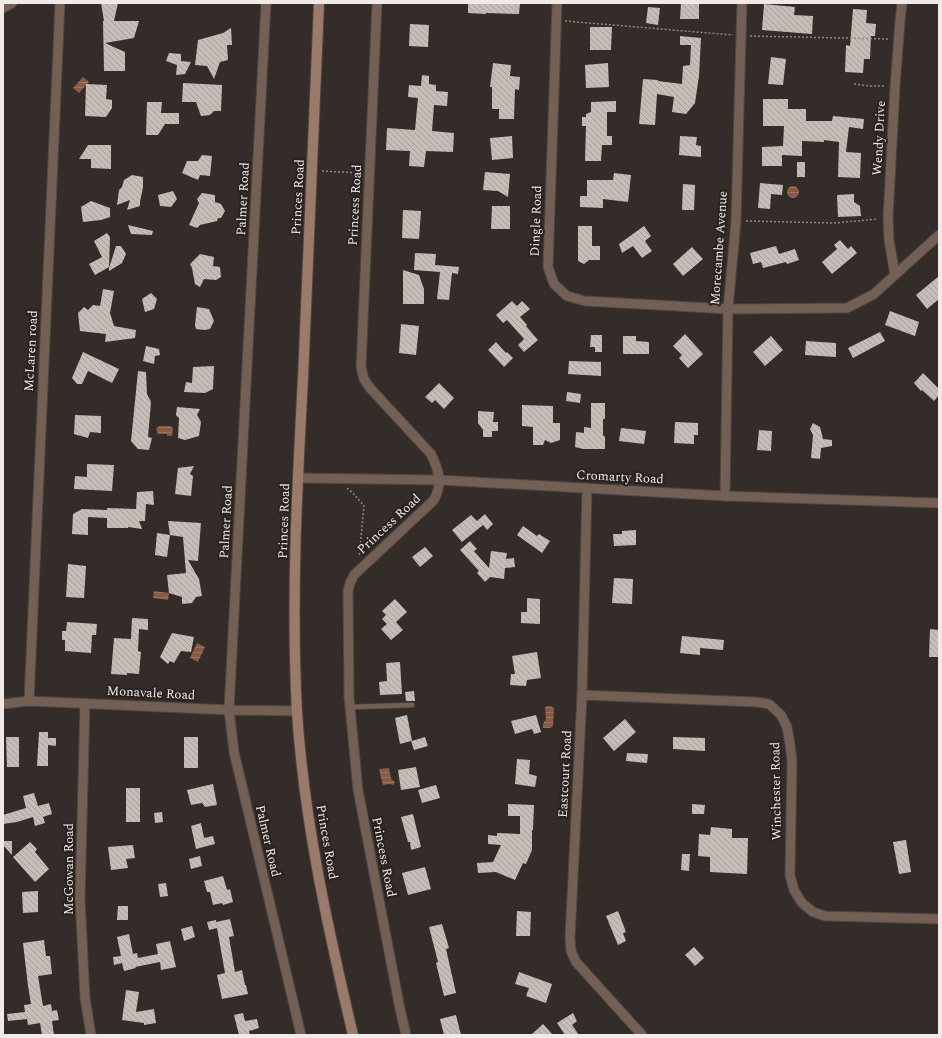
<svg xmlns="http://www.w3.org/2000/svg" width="942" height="1038" font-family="Spectral,serif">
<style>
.water{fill:url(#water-rules)}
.building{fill:url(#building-back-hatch)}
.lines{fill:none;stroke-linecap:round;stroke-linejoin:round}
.lane-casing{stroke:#4d4744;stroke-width:6}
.street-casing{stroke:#4d4744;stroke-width:11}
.secondary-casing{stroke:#4d4744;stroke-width:12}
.path{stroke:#8e8885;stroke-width:1.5;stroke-dasharray:2 2;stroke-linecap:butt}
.lane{stroke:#745f55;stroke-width:4.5}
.street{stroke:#745f55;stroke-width:9}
.secondary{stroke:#9b7a6b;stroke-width:10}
.labels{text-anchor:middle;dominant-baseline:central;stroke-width:4;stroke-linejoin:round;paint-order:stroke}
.street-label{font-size:13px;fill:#efeae8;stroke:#29221f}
</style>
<defs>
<pattern id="water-rules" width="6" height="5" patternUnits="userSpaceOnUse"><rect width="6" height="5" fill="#895b45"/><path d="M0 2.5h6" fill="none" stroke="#9a7360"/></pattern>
<pattern id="building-back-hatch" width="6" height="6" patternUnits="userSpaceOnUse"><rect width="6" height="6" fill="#c6bdb9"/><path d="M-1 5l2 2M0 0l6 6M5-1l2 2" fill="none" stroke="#a69f9c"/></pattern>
</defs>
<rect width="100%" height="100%" fill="#332c29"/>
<g class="water">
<polygon points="83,77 89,82 79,93 73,88"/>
<circle cx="793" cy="192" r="6"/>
<polygon points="159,426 170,426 173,428 172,436 167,436 167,434 158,434 156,429"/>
<polygon points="154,591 169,593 168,600 153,598"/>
<polygon points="197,643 205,647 198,662 190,658"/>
<polygon points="550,706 554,708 553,726 550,728 543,728 543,724 546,719 545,707"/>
<polygon points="389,768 391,779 395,782 393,785 390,784 383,785 379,769"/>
</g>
<g class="building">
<polygon points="101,3 118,3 114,21 139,21 134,38 105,43 125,52 125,71 104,71 103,21 104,21"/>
<polygon points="468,3 520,3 519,14 486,13 486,14 468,13"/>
<polygon points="681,3 699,3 699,19 680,19"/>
<polygon points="764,4 795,7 794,15 813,16 812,34 762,30"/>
<polygon points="648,7 660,8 658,25 646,23"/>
<polygon points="853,9 867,10 866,23 876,24 875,36 871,36 870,59 864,59 863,73 845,72 846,45 850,46"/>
<polygon points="410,24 429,25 428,47 409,46"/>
<polygon points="590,27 612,27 611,50 590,50"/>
<polygon points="231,28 232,45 227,45 228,60 220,62 214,79 207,66 195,65 198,40 223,33"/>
<polygon points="680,36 701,38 699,76 695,103 686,114 672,112 674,97 657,94 655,125 639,124 643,79 658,80 658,81 682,84 683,66 690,65 691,45 680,45"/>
<polygon points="169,53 181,54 181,61 191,62 185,74 176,75 177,65 166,61"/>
<polygon points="771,57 786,59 783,85 768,84"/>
<polygon points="493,63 511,65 510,76 520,77 519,90 515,89 514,119 499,119 499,109 492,109 492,87 490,87"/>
<polygon points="608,63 609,87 586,88 585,65"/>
<polygon points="422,75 429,76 429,84 436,85 436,91 448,92 447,106 434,105 432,131 454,133 453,152 426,151 424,167 409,166 410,151 386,150 387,128 415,130 418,98 408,97 409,85 421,86"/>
<polygon points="183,83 222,85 221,111 214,111 210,115 201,116 196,102 182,102"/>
<polygon points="86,84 107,85 106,99 112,100 112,108 106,117 85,116"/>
<polygon points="763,99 788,99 788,109 806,109 806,121 832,121 833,116 864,119 863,129 849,127 846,152 861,153 860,178 838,177 839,142 824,140 824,142 802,141 802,156 782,155 782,166 762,166 762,147 783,146 784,126 763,126"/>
<polygon points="616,101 616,112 607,112 607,136 612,136 612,145 602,145 601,161 585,161 586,126 582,126 582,117 586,117 586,114 591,112 591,102"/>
<polygon points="147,102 162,102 161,113 179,113 179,124 165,124 158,135 146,135"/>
<polygon points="512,136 513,158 492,160 490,138"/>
<polygon points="680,136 697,137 696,145 701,146 701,157 679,155"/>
<polygon points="88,145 111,145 111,169 91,168 91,159 79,159"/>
<polygon points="202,155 212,156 210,176 200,175 198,180 182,173 187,161 198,161"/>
<rect x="797" y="162" width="8" height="15"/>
<polygon points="485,172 510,174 508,197 498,191 483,190"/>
<polygon points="614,173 631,175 628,202 603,199 603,208 580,207 580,196 587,196 587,180 613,180"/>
<polygon points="132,175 143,177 143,187 140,202 140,206 127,210 130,200 117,205 119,190 122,187 124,180"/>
<polygon points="760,183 783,185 782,195 771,194 770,209 758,208"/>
<polygon points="683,184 695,185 694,210 682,210"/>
<polygon points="173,191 177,199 171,207 160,206 158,195"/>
<polygon points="202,193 215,195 215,202 221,204 225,211 221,218 218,218 217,221 200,225 197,228 189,225 199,203 197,199"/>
<polygon points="854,194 854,202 860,206 861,216 838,217 837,195"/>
<polygon points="91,201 110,208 110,217 101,220 83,222 81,207"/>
<polygon points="492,206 510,206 510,229 491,229"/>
<polygon points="403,210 421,211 419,239 402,238"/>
<polygon points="128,225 153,231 152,235 131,234"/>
<polygon points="578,226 592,226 592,246 600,246 600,260 589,260 584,264 578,261"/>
<polygon points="644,226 651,236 645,241 652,251 642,258 633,246 622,253 619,244"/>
<polygon points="107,233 110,237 109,268 116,246 121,246 126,254 122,263 109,271 109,267 95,275 89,264 102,257 94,241"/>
<polygon points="840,240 848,249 851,246 857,253 832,274 822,262 837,249 834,245"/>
<polygon points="776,246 779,254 795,249 799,260 787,264 786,262 763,268 761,262 753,264 750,253"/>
<polygon points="692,247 703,259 683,276 673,264"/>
<polygon points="415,253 436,254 435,265 459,267 458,274 452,273 449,300 437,299 440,272 414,270"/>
<polygon points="200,254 214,257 213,266 220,267 221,277 216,280 204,279 200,287 195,284 192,268 190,264"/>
<polygon points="403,270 419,275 424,289 424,304 403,304"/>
<polygon points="939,276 939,299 927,309 916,295"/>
<polygon points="103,289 114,291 110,313 114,326 136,330 135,338 105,342 106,334 80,331 78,313 84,307 88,310 93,305 100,306"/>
<polygon points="151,293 157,299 154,309 145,312 142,299"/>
<polygon points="512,301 517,306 522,301 530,309 520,317 527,325 526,326 538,340 524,352 518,345 524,339 507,320 503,323 496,315"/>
<polygon points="197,307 209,309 214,321 210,329 204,330 196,329 195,325"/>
<polygon points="890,311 919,322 915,336 885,325"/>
<polygon points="401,324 419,326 416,355 399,353"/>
<polygon points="880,332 885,341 853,358 848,348"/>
<polygon points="685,334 703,354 688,368 679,358 682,355 673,346"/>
<polygon points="591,335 602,335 602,352 595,352 595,347 590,347"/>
<polygon points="623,336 636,336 636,341 649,342 649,354 623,354"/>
<polygon points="771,336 783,350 765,366 753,352"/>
<polygon points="806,341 836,343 836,357 805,355"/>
<polygon points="496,342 506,353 507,352 513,358 504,367 488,350"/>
<polygon points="146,346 159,349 160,355 155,356 154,364 143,361"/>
<polygon points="83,352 119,369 112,383 88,371 82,384 77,384 72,378"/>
<polygon points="569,361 601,362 601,376 568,374"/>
<polygon points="214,366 213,389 205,393 184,392 186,382 192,383 193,367"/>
<polygon points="138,371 146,372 147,394 151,402 148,437 152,438 149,450 138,449 131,441"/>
<polygon points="923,373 939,389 939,395 934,401 922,390 921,391 914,383"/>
<polygon points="439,383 454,398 444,409 435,400 432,403 425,397"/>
<polygon points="567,392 581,394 580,403 566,401"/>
<polygon points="591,403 605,403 605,419 603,419 603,435 605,437 605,449 583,449 575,447 576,432 584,433 584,427 591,428"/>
<polygon points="522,405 553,406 553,423 560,423 560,440 551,443 545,440 543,445 533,445 533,427 522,426"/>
<polygon points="177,407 200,409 197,415 201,422 199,436 185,440 178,438 179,418 176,415"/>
<polygon points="478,411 494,412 493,422 498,422 498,431 492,431 492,437 483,437 483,430 478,423"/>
<polygon points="75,415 101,416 101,433 90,432 88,438 74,434"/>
<polygon points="675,422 698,423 698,435 694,435 694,444 674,443"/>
<polygon points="813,423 820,427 823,439 832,440 832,446 821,448 820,459 811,458 813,435 810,429"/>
<polygon points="621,428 646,431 644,444 619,441"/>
<polygon points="759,430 772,431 771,451 757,450"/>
<polygon points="87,464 114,465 112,491 74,489 75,476 87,477"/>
<polygon points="194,466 190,474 193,476 191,496 175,494 178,468"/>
<polygon points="153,491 154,505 146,504 145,521 139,521 142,529 128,527 128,528 107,528 107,518 88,517 88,535 72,534 73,514 82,509 107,510 107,508 136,509 137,492"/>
<polygon points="485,514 493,524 487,530 483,525 462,542 452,530 471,515 477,521"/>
<polygon points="168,521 201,523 198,561 188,560 199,579 202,596 196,597 192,603 182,604 182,597 169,593 167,575 186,573 183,537 170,535"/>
<polygon points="523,526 537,536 539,534 550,541 542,553 517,535"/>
<polygon points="636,530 636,545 614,546 613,534 622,534 622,531"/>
<polygon points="157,533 170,535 167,557 155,555"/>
<polygon points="470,541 477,549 474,551 489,568 491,551 507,553 506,559 514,558 515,567 505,568 504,579 490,577 485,582 477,573 479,571 460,550"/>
<polygon points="425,547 433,556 420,567 412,557"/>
<polygon points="68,564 86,566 84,598 66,597"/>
<polygon points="614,578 633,579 632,604 612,603"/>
<polygon points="527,598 540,599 540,624 521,623 521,612 527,612"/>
<polygon points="395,599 407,612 396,622 403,630 391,640 381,629 387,624 382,619 386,615 382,611"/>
<polygon points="132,618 148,619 148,630 139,629 138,651 141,652 139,674 127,673 127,675 111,674 114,638 131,639"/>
<polygon points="67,622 97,624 96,635 92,635 91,653 65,651 65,640 62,640 62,631 66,631"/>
<polygon points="930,629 939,630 939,657 929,657"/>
<polygon points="172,633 194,637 191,652 181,651 174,663 170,661 168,664 160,657"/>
<polygon points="682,636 724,640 723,650 700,648 700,655 680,653"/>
<polygon points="537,652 541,678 527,680 526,686 510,685 511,674 515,674 512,656"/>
<polygon points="400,662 402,694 380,695 379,682 387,681 386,663"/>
<polygon points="414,691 415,701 406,701 405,692"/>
<polygon points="407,715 412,741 425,737 428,746 414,750 411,741 400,744 395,718"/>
<polygon points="536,715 541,732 534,734 532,729 515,734 511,721"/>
<polygon points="625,719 636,732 614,751 603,738"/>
<polygon points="39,732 48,732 48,738 56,738 56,746 48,745 48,766 37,766"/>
<polygon points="6,737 19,737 19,767 7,767"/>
<rect x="184" y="737" width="14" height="31"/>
<polygon points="673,737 705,738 705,751 673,749"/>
<polygon points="627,753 648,754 647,763 626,761"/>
<polygon points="517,759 530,760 529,774 537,776 535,787 515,784"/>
<polygon points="416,767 420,787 401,790 398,770"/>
<polygon points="213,784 217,805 205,807 202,803 191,805 187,790"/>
<polygon points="436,785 440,798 422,803 418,790"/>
<rect x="126" y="788" width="14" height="34"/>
<polygon points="34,793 38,806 49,803 52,814 43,817 45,823 35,826 33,817 17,822 3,824 3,815 26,808 23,796"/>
<polygon points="508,804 534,805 533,830 532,830 532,850 526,864 523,863 515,880 496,872 478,873 477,863 493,862 501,845 488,844 488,835 497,836 497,833 520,834 520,816 508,816"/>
<polygon points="692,804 705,805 704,814 692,814"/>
<polygon points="162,812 163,822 155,823 154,813"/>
<polygon points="413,814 421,847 411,850 410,842 408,842 401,817"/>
<polygon points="201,823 204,838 213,836 215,844 196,849 191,826"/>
<polygon points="711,827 732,829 732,838 748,838 747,874 710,872 710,857 698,856 699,834 710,835"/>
<polygon points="906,840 911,872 899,874 893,842"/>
<polygon points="3,841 12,841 12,855 3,845"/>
<polygon points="30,842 37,849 35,852 49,869 35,882 13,857"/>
<polygon points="133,845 135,858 126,859 128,868 111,870 108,847"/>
<polygon points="682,854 690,854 689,871 681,870"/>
<polygon points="200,856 202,866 191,869 189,859"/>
<polygon points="425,867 431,889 408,895 402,873"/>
<polygon points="223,876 227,890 230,889 233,902 223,905 222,903 213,905 210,892 207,892 204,881"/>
<polygon points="166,883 168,896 160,897 158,884"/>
<polygon points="38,891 38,912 23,913 22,892"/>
<polygon points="118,906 128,906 128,920 117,920"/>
<polygon points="517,911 531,912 530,936 516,936"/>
<polygon points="618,911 626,932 623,933 626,941 618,945 606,916"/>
<polygon points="230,919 234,936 229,937 235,972 242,970 245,985 246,985 248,994 222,999 217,975 225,973 217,928 209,930 207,922 216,920 216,922"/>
<polygon points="442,924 449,948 446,949 456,993 444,996 436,963 438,962 429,927"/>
<polygon points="192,926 195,937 184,941 181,929"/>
<polygon points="129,934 133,954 137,953 138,958 158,954 156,944 170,941 176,967 161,970 160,962 135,967 136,968 124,971 122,963 114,965 113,957 121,956 117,937"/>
<polygon points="44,940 46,956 50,956 52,974 38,976 43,1006 51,1004 52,1011 57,1010 59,1020 52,1021 54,1035 42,1035 40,1023 28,1025 27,1019 8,1021 7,1014 25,1012 24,1005 31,1004 28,986 23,943"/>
<polygon points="694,947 704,958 695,966 685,955"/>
<polygon points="519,972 552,984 546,1003 526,996 529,988 515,984"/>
<polygon points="126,990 139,992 136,1012 154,1009 156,1023 144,1025 144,1023 122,1020"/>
<polygon points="243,1013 245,1021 257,1019 259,1028 249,1031 250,1035 239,1035 234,1015"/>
<polygon points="573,1013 577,1021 572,1025 579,1035 565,1035 557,1023"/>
<polygon points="456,1015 461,1035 444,1035 440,1019"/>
<polygon points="543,1024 553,1035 531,1035"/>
</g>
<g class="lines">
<g class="lane-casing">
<polyline id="lane" points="350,707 412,705"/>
</g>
<g class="street-casing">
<g id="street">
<polyline points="266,3 229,710 234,752 301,1035"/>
<path d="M 377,3 L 361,367 L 364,379 L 370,388 L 431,454 C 439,471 443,483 434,500 L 354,575 L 350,583 L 348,591 L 349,697 L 358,790 L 400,1009 L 406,1035"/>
<polyline points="557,3 548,267 554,284 567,296 585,301 728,309 847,308 874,294 939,235"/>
<polyline points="3,8 12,3"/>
<polyline points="895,275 889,240 888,218 895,87 900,21 902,3"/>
<polyline points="299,478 439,480 725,496 939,503"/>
<polyline points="587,488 582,695 570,938 571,951 576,962 642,1035"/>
<polyline points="725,496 728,309 736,221 741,36 742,3"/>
<polyline points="582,695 756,702 769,704 781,715 787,727 790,744 792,761 790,875 794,890 802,903 813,912 825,916 939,919"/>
<polyline points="29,701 60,3"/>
<polyline points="85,703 80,899 85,998 91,1035"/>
<polyline points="3,704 29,701 229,710 297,711"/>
</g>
</g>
<g class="secondary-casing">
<path id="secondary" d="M 319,3 C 314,128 309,253 303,378 C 297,489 291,601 297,712 C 304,821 328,929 353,1035"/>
</g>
<g class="path">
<polyline points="565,21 733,35"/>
<polyline points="750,36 889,39"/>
<polyline points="854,84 869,86 885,86"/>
<polyline points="322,171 360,173"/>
<polyline points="746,221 834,223 878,219"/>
<polyline points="347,488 353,493 364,506 359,557"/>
</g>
<use href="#lane" class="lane"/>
<use href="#street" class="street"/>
<use href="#secondary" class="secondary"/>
</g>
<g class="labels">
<g class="street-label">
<text transform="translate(879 138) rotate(-87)">Wendy Drive</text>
<text transform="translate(298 197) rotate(-87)">Princes Road</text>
<text transform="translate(243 199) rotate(-87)">Palmer Road</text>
<text transform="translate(355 205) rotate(-87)">Princess Road</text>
<text transform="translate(536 221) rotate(-88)">Dingle Road</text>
<text transform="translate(719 248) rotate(-86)">Morecambe Avenue</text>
<text transform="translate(31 351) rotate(-87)">McLaren road</text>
<text transform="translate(620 477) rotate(3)">Cromarty Road</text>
<text transform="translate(284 521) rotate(-88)">Princes Road</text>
<text transform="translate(226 522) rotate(-87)">Palmer Road</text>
<text transform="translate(389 524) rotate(-43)">Princess Road</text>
<text transform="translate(151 693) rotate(3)">Monavale Road</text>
<text transform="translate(565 774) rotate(-87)">Eastcourt Road</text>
<text transform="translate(776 791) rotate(-91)">Winchester Road</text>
<text transform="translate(268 841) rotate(77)">Palmer Road</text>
<text transform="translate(327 842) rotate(80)">Princes Road</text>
<text transform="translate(384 857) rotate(79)">Princess Road</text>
<text transform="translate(69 869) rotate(-90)">McGowan Road</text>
</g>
</g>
<rect width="942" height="1038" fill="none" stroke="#efeae8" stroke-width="8"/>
</svg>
